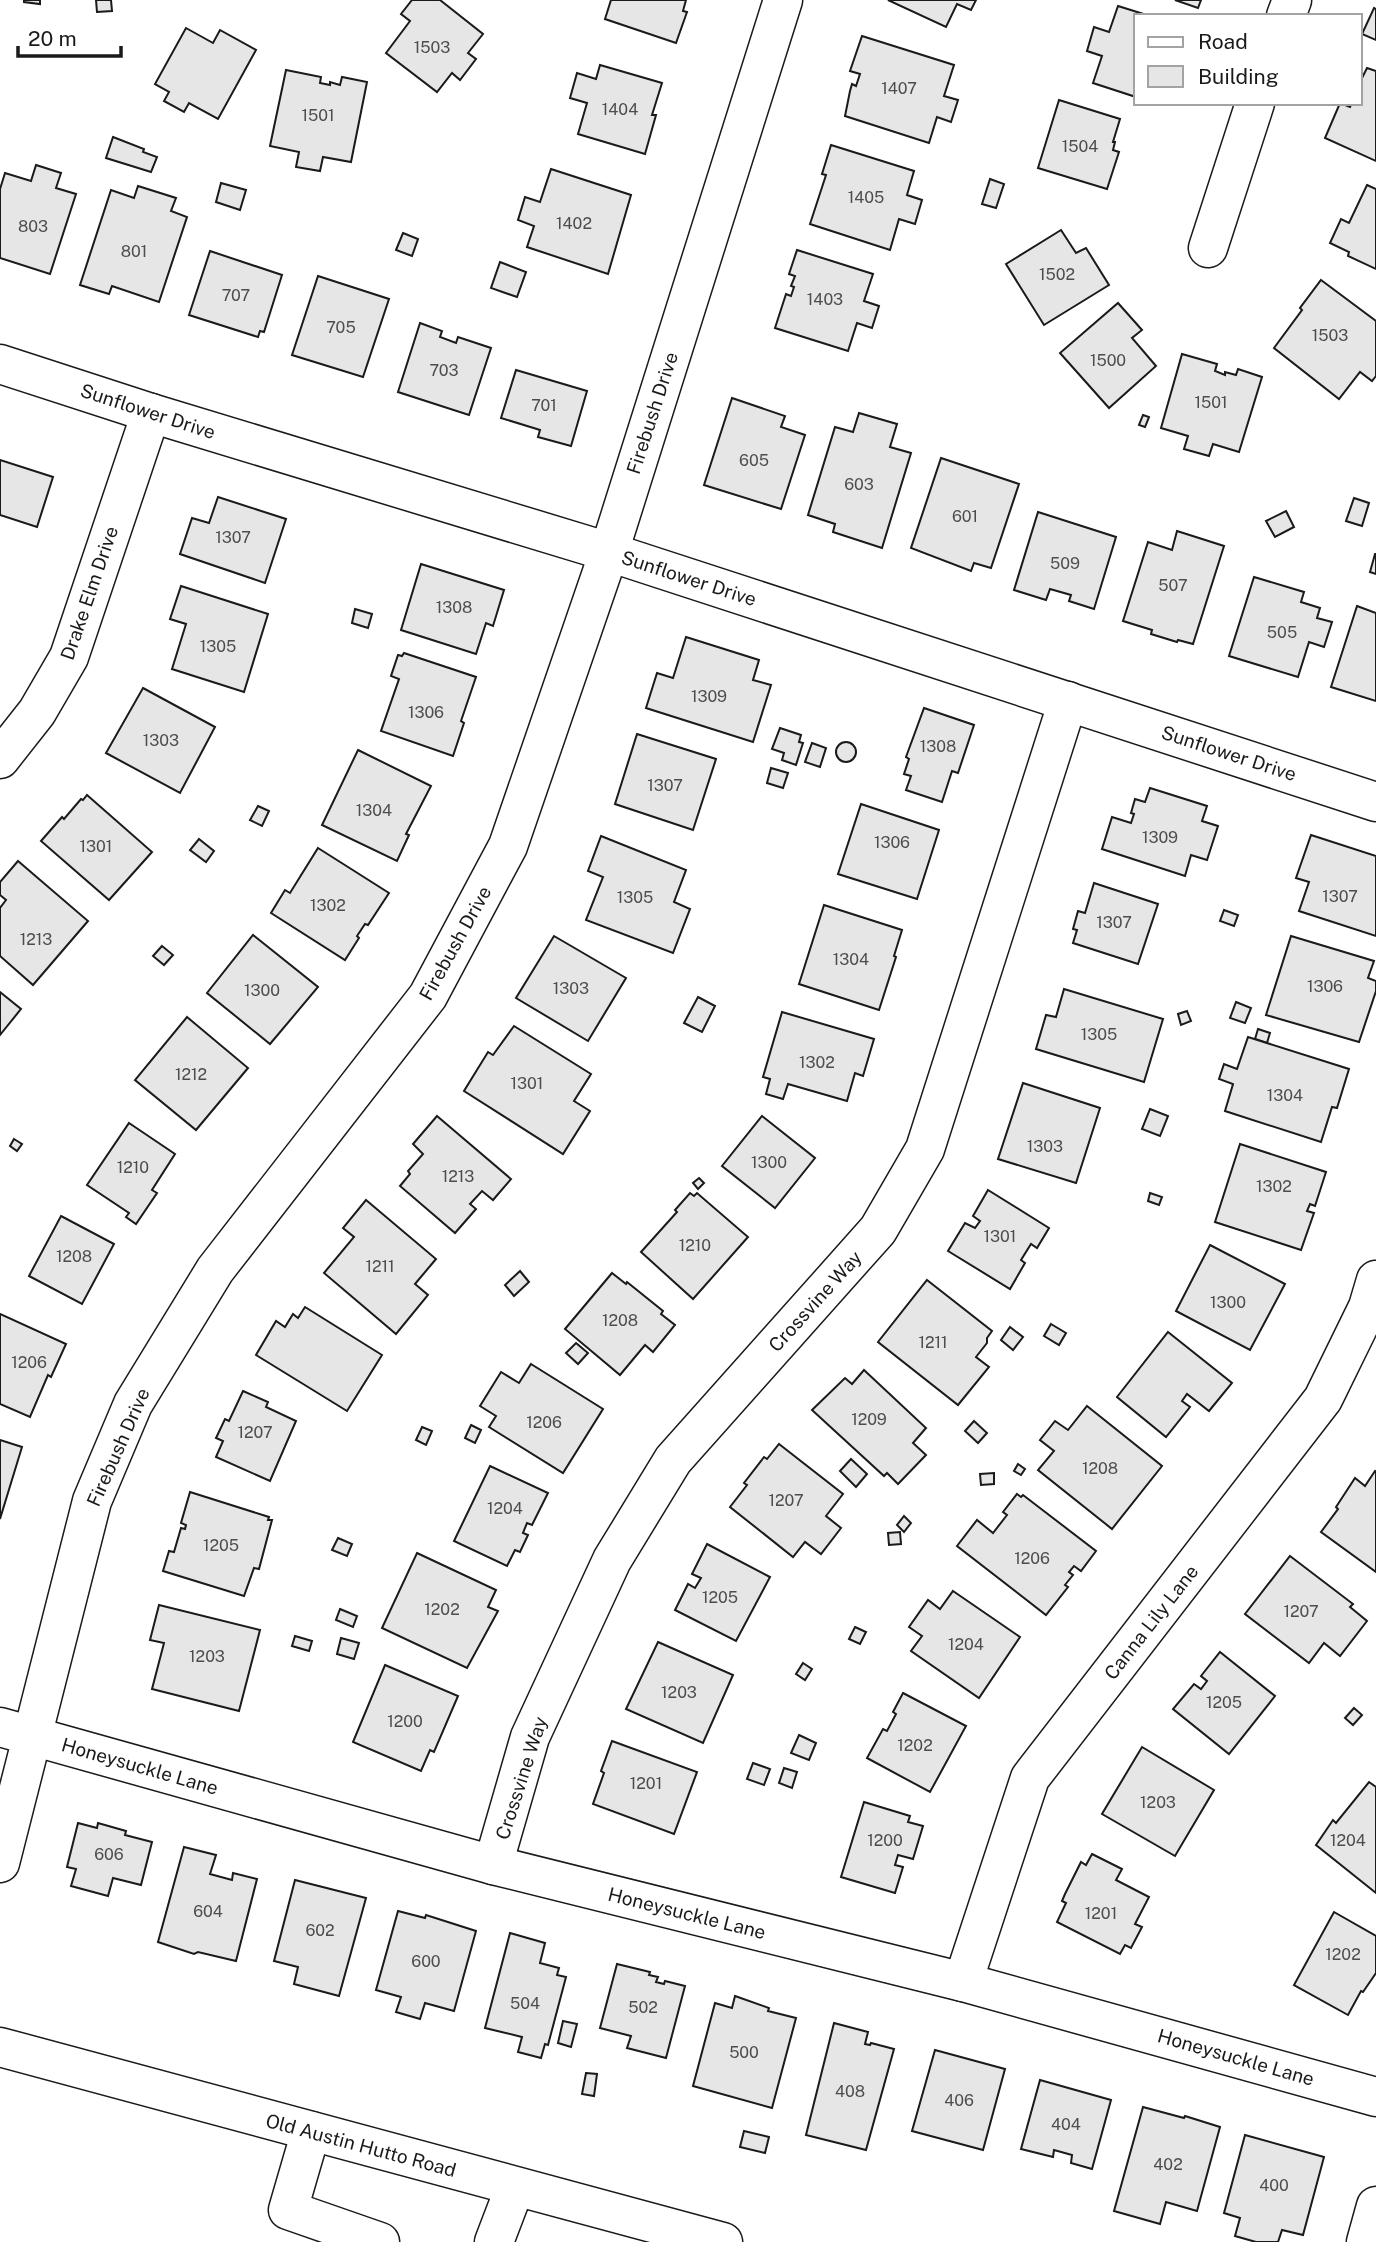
<svg xmlns="http://www.w3.org/2000/svg" width="1376" height="2242" font-family="'Public Sans',sans-serif">
<style>
.building{fill:#e6e6e6;stroke:#1a1a1a;stroke-width:2}
.lines{fill:none;stroke-linecap:round;stroke-linejoin:round}
.minor-casing{stroke:#1a1a1a;stroke-width:41}
.minor{stroke:#fff;stroke-width:38}
.labels{text-anchor:middle;dominant-baseline:central;stroke-width:5;stroke-linejoin:round;paint-order:stroke}
.number-label{font-size:16px;fill:#4d4d4d}
.street-label{font-size:19px;fill:#1a1a1a;stroke:#fff}
</style>
<rect width="100%" height="100%" fill="#fff"/>
<g class="building">
<polygon points="24,0 40,0 40,4 24,2"/>
<polygon points="96,0 111,0 112,11 97,12"/>
<polygon points="412,0 440,0 483,34 468,53 476,59 460,80 452,73 437,92 386,53 410,21 401,14"/>
<polygon points="611,0 686,0 683,11 687,12 676,43 605,19"/>
<polygon points="888,0 976,0 971,10 957,4 946,27"/>
<polygon points="1175,0 1201,0 1198,8"/>
<polygon points="1118,6 1150,16 1136,16 1136,97 1093,83 1102,56 1087,51 1094,27 1109,32"/>
<polygon points="1374,8 1376,9 1376,40 1362,34"/>
<polygon points="186,28 213,43 220,30 256,50 218,119 189,103 184,112 164,101 169,92 155,84"/>
<polygon points="862,36 954,65 944,96 958,100 951,122 937,117 929,143 845,116 850,91 852,84 856,86 860,74 850,71"/>
<polygon points="600,65 662,83 652,115 656,115 645,154 578,134 587,103 570,98 577,73 596,79"/>
<polygon points="1367,68 1376,71 1376,161 1325,138 1340,103 1350,107 1352,103 1360,103 1360,82"/>
<polygon points="286,70 321,77 320,83 330,85 330,82 340,85 342,77 367,82 351,162 323,157 320,171 296,167 299,152 270,146"/>
<polygon points="1059,100 1120,119 1113,142 1115,142 1113,150 1119,152 1107,189 1038,168"/>
<polygon points="113,137 144,149 143,152 157,157 151,172 106,158"/>
<polygon points="831,145 914,171 907,195 922,200 915,224 899,219 890,250 810,224 826,175 822,174"/>
<polygon points="36,165 61,173 56,188 76,194 50,274 0,258 0,189 5,173 31,181"/>
<polygon points="551,169 631,195 608,274 527,247 534,226 518,220 525,197 540,202"/>
<polygon points="990,179 1004,184 996,208 982,204"/>
<polygon points="221,183 246,190 240,210 216,202"/>
<polygon points="1367,185 1376,189 1376,269 1348,256 1349,252 1330,243 1341,219 1349,223"/>
<polygon points="138,186 176,198 171,211 187,217 159,302 112,286 109,294 80,285 111,190 134,198"/>
<polygon points="1061,230 1076,253 1086,248 1109,285 1044,325 1006,264"/>
<polygon points="403,233 418,239 412,256 396,250"/>
<polygon points="797,250 873,274 864,301 879,306 872,328 857,323 848,351 775,328 786,294 791,296 794,287 791,286 795,276 789,274"/>
<polygon points="210,251 282,275 264,332 260,331 258,337 189,315"/>
<polygon points="500,262 526,272 517,297 491,288"/>
<polygon points="318,276 389,299 363,377 292,355"/>
<polygon points="1321,280 1376,321 1376,376 1372,381 1360,372 1339,399 1274,348 1302,310 1300,308"/>
<polygon points="1118,303 1142,330 1132,338 1156,366 1109,408 1060,353"/>
<polygon points="420,323 442,331 440,337 456,343 458,337 491,348 469,415 398,392"/>
<polygon points="1182,354 1217,364 1215,371 1225,375 1225,372 1236,375 1238,369 1262,377 1239,452 1213,444 1209,456 1184,449 1188,436 1161,428"/>
<polygon points="516,370 587,391 571,446 538,437 540,430 501,418"/>
<polygon points="732,398 785,416 781,427 805,435 781,509 704,485"/>
<polygon points="859,413 897,424 890,447 911,453 882,548 833,532 835,524 808,515 835,427 853,432"/>
<polygon points="1143,415 1149,417 1145,427 1139,425"/>
<polygon points="941,458 1019,484 991,568 974,563 971,571 911,548"/>
<polygon points="0,460 53,477 37,527 0,515"/>
<polygon points="218,497 286,519 265,583 180,554 192,518 209,523"/>
<polygon points="1354,498 1369,503 1362,526 1346,521"/>
<polygon points="1286,511 1294,527 1275,537 1266,521"/>
<polygon points="1038,512 1116,537 1094,609 1069,601 1071,595 1050,589 1046,600 1014,590"/>
<polygon points="1177,531 1224,546 1193,644 1178,640 1177,642 1151,634 1152,630 1123,621 1148,542 1172,550"/>
<polygon points="1375,554 1376,554 1376,574 1370,572"/>
<polygon points="421,564 504,590 493,626 486,623 476,654 401,630"/>
<polygon points="1254,577 1304,592 1301,602 1320,608 1317,618 1332,622 1324,647 1309,642 1298,677 1229,656"/>
<polygon points="181,586 268,614 244,692 172,669 186,624 170,619"/>
<polygon points="1357,606 1376,613 1376,701 1331,687"/>
<polygon points="355,609 372,614 368,628 352,623"/>
<polygon points="686,637 759,660 753,680 771,685 753,742 646,708 657,673 673,678"/>
<polygon points="404,653 476,677 461,721 464,723 453,756 381,731 399,679 391,676 398,655 402,656"/>
<polygon points="143,688 215,727 180,793 106,753"/>
<polygon points="924,708 974,725 958,773 952,771 942,802 906,790 911,776 904,774 909,759 906,757"/>
<polygon points="780,728 801,735 799,742 803,743 796,765 782,760 784,753 772,749"/>
<polygon points="637,734 716,759 693,830 615,804"/>
<circle cx="846" cy="752" r="10"/>
<polygon points="812,743 826,748 820,767 805,762"/>
<polygon points="358,750 431,786 406,834 409,835 397,861 322,825"/>
<polygon points="771,768 788,773 783,788 767,783"/>
<polygon points="1150,788 1207,806 1202,821 1218,826 1207,860 1191,855 1185,876 1102,849 1112,817 1131,823 1134,814 1131,813 1135,799 1145,802"/>
<polygon points="87,795 152,852 109,900 41,841 62,817 64,819 81,799 83,800"/>
<polygon points="861,804 939,830 917,899 838,874"/>
<polygon points="258,806 269,811 262,826 250,820"/>
<polygon points="1311,835 1376,856 1376,936 1299,911 1309,882 1296,878"/>
<polygon points="601,836 686,870 674,902 690,909 673,953 586,920 603,877 588,871"/>
<polygon points="199,839 214,851 206,862 190,850"/>
<polygon points="318,848 389,893 368,925 365,924 357,936 359,938 345,960 271,913 285,890 290,893"/>
<polygon points="18,861 88,921 33,985 0,956 0,908 6,900 0,895 0,882"/>
<polygon points="1094,883 1158,904 1138,964 1073,943 1077,930 1073,929 1078,911 1085,913"/>
<polygon points="824,905 902,930 894,956 896,957 879,1010 799,984"/>
<polygon points="1224,910 1238,915 1234,926 1220,921"/>
<polygon points="253,935 318,987 270,1044 207,993"/>
<polygon points="554,936 626,978 588,1041 516,998"/>
<polygon points="1291,936 1374,961 1368,978 1376,981 1376,991 1359,1042 1266,1015"/>
<polygon points="162,946 173,955 164,965 153,956"/>
<polygon points="1064,989 1163,1019 1144,1082 1036,1049 1046,1015 1056,1017"/>
<polygon points="0,992 21,1009 0,1035"/>
<polygon points="698,997 715,1006 702,1032 684,1023"/>
<polygon points="1236,1002 1251,1008 1245,1023 1230,1018"/>
<polygon points="1187,1011 1191,1021 1181,1025 1178,1014"/>
<polygon points="782,1012 874,1039 863,1076 855,1073 847,1101 788,1084 783,1099 766,1094 770,1079 763,1077"/>
<polygon points="187,1017 248,1068 196,1130 135,1080"/>
<polygon points="514,1026 591,1074 574,1101 590,1111 563,1154 464,1091 488,1052 493,1055"/>
<polygon points="1258,1029 1270,1033 1267,1043 1255,1039"/>
<polygon points="1248,1037 1349,1069 1337,1108 1332,1107 1321,1142 1225,1111 1233,1084 1219,1079 1224,1064 1237,1069"/>
<polygon points="1023,1083 1100,1108 1076,1183 998,1159"/>
<polygon points="1150,1109 1168,1116 1160,1136 1142,1129"/>
<polygon points="437,1116 511,1179 493,1200 482,1191 470,1204 476,1209 455,1233 400,1186 410,1174 408,1171 423,1154 413,1144"/>
<polygon points="762,1116 815,1158 775,1208 722,1166"/>
<polygon points="129,1123 175,1154 152,1190 157,1193 136,1224 126,1217 129,1213 87,1185"/>
<polygon points="14,1139 22,1144 17,1151 10,1146"/>
<polygon points="1240,1144 1326,1172 1315,1206 1310,1204 1307,1211 1314,1213 1301,1250 1215,1222"/>
<polygon points="699,1178 704,1183 698,1189 693,1183"/>
<polygon points="988,1190 1049,1228 1037,1248 1031,1244 1021,1260 1025,1263 1010,1289 948,1251 965,1223 975,1228 980,1221 973,1216"/>
<polygon points="690,1193 694,1196 697,1193 748,1237 693,1299 641,1252 677,1212 675,1210"/>
<polygon points="1150,1193 1162,1197 1159,1205 1148,1201"/>
<polygon points="366,1200 436,1259 415,1284 428,1295 396,1334 324,1273 354,1237 343,1228"/>
<polygon points="61,1216 114,1244 82,1304 29,1276"/>
<polygon points="1210,1245 1285,1284 1250,1350 1176,1311"/>
<polygon points="520,1271 529,1282 514,1296 505,1285"/>
<polygon points="612,1273 626,1284 627,1282 663,1311 661,1314 675,1325 653,1352 645,1345 620,1375 565,1329"/>
<polygon points="927,1280 992,1331 987,1338 987,1343 976,1357 989,1367 958,1405 878,1342"/>
<polygon points="305,1307 382,1355 347,1411 256,1355 276,1321 285,1327 293,1314 298,1318"/>
<polygon points="0,1314 66,1344 51,1377 48,1375 30,1417 0,1404"/>
<polygon points="1051,1324 1066,1333 1059,1345 1044,1336"/>
<polygon points="1010,1327 1023,1337 1013,1350 1001,1340"/>
<polygon points="1168,1332 1232,1383 1209,1411 1187,1394 1182,1401 1190,1407 1166,1437 1117,1397"/>
<polygon points="576,1343 588,1353 578,1364 566,1353"/>
<polygon points="531,1364 603,1409 563,1473 489,1427 496,1416 480,1406 501,1372 519,1383"/>
<polygon points="864,1370 926,1428 913,1443 926,1455 898,1484 887,1473 884,1476 812,1410 845,1378 852,1384"/>
<polygon points="243,1391 268,1402 266,1407 296,1421 270,1481 216,1457 223,1441 216,1438 225,1419 229,1421"/>
<polygon points="1087,1406 1162,1466 1112,1529 1038,1470 1054,1451 1040,1440 1055,1421 1068,1430"/>
<polygon points="974,1421 987,1433 978,1443 965,1431"/>
<polygon points="471,1425 481,1430 475,1443 465,1438"/>
<polygon points="422,1427 432,1431 426,1445 416,1440"/>
<polygon points="0,1440 22,1447 0,1519"/>
<polygon points="779,1444 843,1494 826,1516 841,1528 821,1554 805,1542 793,1557 730,1507 747,1485 744,1483 764,1457 767,1459"/>
<polygon points="851,1459 867,1474 856,1487 840,1471"/>
<polygon points="1018,1464 1025,1469 1021,1475 1014,1471"/>
<polygon points="490,1466 548,1493 532,1525 527,1523 523,1533 528,1535 520,1552 515,1550 507,1566 454,1541"/>
<polygon points="1375,1471 1376,1472 1376,1572 1321,1532 1338,1509 1336,1507 1355,1478 1365,1486"/>
<polygon points="994,1473 994,1484 981,1485 980,1474"/>
<polygon points="190,1492 269,1517 268,1520 272,1520 259,1569 254,1568 244,1596 163,1571 169,1551 174,1552 181,1528 185,1529 186,1525 181,1523"/>
<polygon points="1017,1494 1021,1497 1023,1495 1096,1551 1081,1571 1074,1566 1069,1572 1073,1575 1065,1585 1068,1587 1046,1615 957,1546 977,1520 993,1533 1007,1515 1003,1512"/>
<polygon points="904,1516 911,1523 904,1532 897,1525"/>
<polygon points="900,1532 901,1544 889,1545 888,1533"/>
<polygon points="338,1538 352,1544 347,1556 332,1550"/>
<polygon points="707,1544 770,1577 736,1641 675,1610 688,1584 695,1588 701,1578 692,1574"/>
<polygon points="417,1553 496,1590 488,1607 498,1611 467,1668 382,1628"/>
<polygon points="1290,1556 1353,1604 1350,1607 1367,1621 1340,1656 1324,1643 1309,1663 1245,1614"/>
<polygon points="953,1591 1020,1637 979,1698 911,1651 922,1636 909,1627 928,1600 940,1609"/>
<polygon points="159,1605 260,1630 239,1711 152,1689 164,1643 150,1640"/>
<polygon points="340,1609 357,1616 353,1627 336,1620"/>
<polygon points="855,1627 866,1632 860,1644 849,1639"/>
<polygon points="295,1636 312,1641 309,1651 292,1646"/>
<polygon points="341,1638 359,1643 354,1659 337,1654"/>
<polygon points="658,1642 733,1675 703,1743 626,1709"/>
<polygon points="1220,1652 1275,1696 1229,1754 1173,1709 1194,1684 1201,1689 1207,1681 1201,1676"/>
<polygon points="803,1663 812,1669 805,1680 796,1674"/>
<polygon points="385,1665 458,1696 434,1752 430,1750 421,1771 353,1742"/>
<polygon points="903,1693 966,1726 930,1792 867,1758 883,1729 887,1731 896,1714 893,1712"/>
<polygon points="1354,1708 1362,1715 1353,1725 1345,1718"/>
<polygon points="799,1735 816,1743 809,1760 791,1753"/>
<polygon points="612,1741 697,1772 674,1834 593,1804 604,1773 601,1771"/>
<polygon points="1142,1747 1214,1790 1175,1856 1102,1814"/>
<polygon points="753,1763 770,1769 764,1785 747,1779"/>
<polygon points="784,1768 797,1772 792,1788 779,1783"/>
<polygon points="1369,1782 1376,1787 1376,1893 1316,1845 1333,1820 1336,1823"/>
<polygon points="864,1802 910,1816 908,1822 923,1826 913,1859 898,1855 895,1865 903,1867 895,1893 841,1877"/>
<polygon points="78,1823 97,1828 98,1823 126,1831 125,1835 152,1842 141,1885 113,1878 108,1896 71,1886 76,1869 67,1867"/>
<polygon points="184,1847 216,1855 210,1874 232,1880 233,1873 257,1879 236,1961 198,1952 194,1954 158,1942"/>
<polygon points="1092,1854 1122,1869 1116,1880 1149,1897 1135,1924 1142,1927 1131,1948 1125,1945 1120,1954 1057,1922 1066,1903 1062,1901 1065,1894 1081,1862 1086,1865"/>
<polygon points="295,1880 366,1898 339,1996 294,1984 298,1967 274,1961"/>
<polygon points="398,1911 425,1918 426,1915 476,1931 454,2011 425,2003 420,2019 396,2012 401,1997 376,1990"/>
<polygon points="1334,1912 1376,1936 1376,1973 1363,1992 1361,1991 1348,2015 1294,1985"/>
<polygon points="510,1933 545,1943 540,1963 559,1968 557,1975 566,1977 548,2045 545,2044 541,2058 518,2052 522,2037 485,2028"/>
<polygon points="617,1964 650,1972 649,1975 658,1977 656,1982 664,1984 665,1981 685,1986 666,2058 627,2048 631,2036 600,2028"/>
<polygon points="735,1996 769,2008 768,2011 796,2018 772,2108 693,2086 715,2003 732,2008"/>
<polygon points="563,2021 577,2024 571,2047 558,2043"/>
<polygon points="834,2023 868,2032 865,2044 870,2045 871,2043 894,2049 866,2150 806,2135"/>
<polygon points="935,2050 1005,2069 983,2150 912,2131"/>
<polygon points="586,2073 597,2074 594,2096 582,2094"/>
<polygon points="1040,2080 1111,2100 1092,2169 1071,2163 1072,2155 1054,2150 1053,2157 1021,2149"/>
<polygon points="1143,2107 1184,2118 1185,2116 1220,2127 1197,2211 1166,2202 1160,2224 1114,2211"/>
<polygon points="744,2131 769,2137 765,2153 740,2147"/>
<polygon points="1245,2135 1324,2157 1303,2235 1282,2230 1278,2242 1256,2242 1235,2236 1240,2218 1224,2213"/>
</g>
<g class="lines">
<g class="minor-casing">
<g id="minor">
<polyline points="1286,16 1292,0"/>
<polyline points="1208,248 1255,103"/>
<polyline points="0,364 151,413 609,552 1376,802"/>
<polyline points="0,759 37,712 69,657 151,413"/>
<polyline points="0,1727 493,1865 963,1982 1376,2097"/>
<polyline points="0,1863 92,1501 133,1404 215,1270 428,996 508,846 609,552 783,0"/>
<polyline points="493,1865 530,1737 612,1560 673,1460 878,1230 925,1149 1068,701"/>
<polyline points="963,1982 1030,1778 1323,1399 1368,1307 1376,1280"/>
<polyline points="0,2047 723,2242"/>
<polyline points="311,2131 288,2210 380,2242"/>
<polyline points="494,2242 515,2187"/>
<polyline points="1366,2242 1376,2206"/>
</g>
</g>
<use href="#minor" class="minor"/>
</g>
<g class="labels">
<g class="number-label">
<text x="432" y="47">1503</text>
<text x="899" y="88">1407</text>
<text x="620" y="109">1404</text>
<text x="318" y="115">1501</text>
<text x="1080" y="146">1504</text>
<text x="866" y="197">1405</text>
<text x="574" y="223">1402</text>
<text x="33" y="226">803</text>
<text x="134" y="251">801</text>
<text x="1057" y="274">1502</text>
<text x="236" y="295">707</text>
<text x="825" y="299">1403</text>
<text x="341" y="327">705</text>
<text x="1330" y="335">1503</text>
<text x="1108" y="360">1500</text>
<text x="444" y="370">703</text>
<text x="1211" y="402">1501</text>
<text x="544" y="405">701</text>
<text x="754" y="460">605</text>
<text x="859" y="484">603</text>
<text x="965" y="516">601</text>
<text x="233" y="537">1307</text>
<text x="1065" y="563">509</text>
<text x="1173" y="585">507</text>
<text x="454" y="607">1308</text>
<text x="1282" y="632">505</text>
<text x="218" y="646">1305</text>
<text x="709" y="696">1309</text>
<text x="426" y="712">1306</text>
<text x="161" y="740">1303</text>
<text x="938" y="746">1308</text>
<text x="665" y="785">1307</text>
<text x="374" y="810">1304</text>
<text x="1160" y="837">1309</text>
<text x="892" y="842">1306</text>
<text x="96" y="846">1301</text>
<text x="1340" y="896">1307</text>
<text x="635" y="897">1305</text>
<text x="328" y="905">1302</text>
<text x="1114" y="922">1307</text>
<text x="36" y="939">1213</text>
<text x="851" y="959">1304</text>
<text x="1325" y="986">1306</text>
<text x="571" y="988">1303</text>
<text x="262" y="990">1300</text>
<text x="1099" y="1034">1305</text>
<text x="817" y="1062">1302</text>
<text x="191" y="1074">1212</text>
<text x="527" y="1083">1301</text>
<text x="1285" y="1095">1304</text>
<text x="1045" y="1146">1303</text>
<text x="769" y="1162">1300</text>
<text x="133" y="1167">1210</text>
<text x="458" y="1176">1213</text>
<text x="1274" y="1186">1302</text>
<text x="1000" y="1236">1301</text>
<text x="695" y="1245">1210</text>
<text x="74" y="1256">1208</text>
<text x="380" y="1266">1211</text>
<text x="1228" y="1302">1300</text>
<text x="620" y="1320">1208</text>
<text x="933" y="1342">1211</text>
<text x="29" y="1362">1206</text>
<text x="869" y="1419">1209</text>
<text x="544" y="1422">1206</text>
<text x="255" y="1432">1207</text>
<text x="1100" y="1468">1208</text>
<text x="786" y="1500">1207</text>
<text x="505" y="1508">1204</text>
<text x="221" y="1545">1205</text>
<text x="1032" y="1558">1206</text>
<text x="720" y="1597">1205</text>
<text x="442" y="1609">1202</text>
<text x="1301" y="1611">1207</text>
<text x="966" y="1644">1204</text>
<text x="207" y="1656">1203</text>
<text x="679" y="1692">1203</text>
<text x="1224" y="1702">1205</text>
<text x="405" y="1721">1200</text>
<text x="915" y="1745">1202</text>
<text x="646" y="1783">1201</text>
<text x="1158" y="1802">1203</text>
<text x="885" y="1840">1200</text>
<text x="1348" y="1840">1204</text>
<text x="109" y="1854">606</text>
<text x="208" y="1911">604</text>
<text x="1101" y="1913">1201</text>
<text x="320" y="1930">602</text>
<text x="1343" y="1954">1202</text>
<text x="426" y="1961">600</text>
<text x="525" y="2003">504</text>
<text x="643" y="2007">502</text>
<text x="744" y="2052">500</text>
<text x="850" y="2091">408</text>
<text x="959" y="2100">406</text>
<text x="1066" y="2124">404</text>
<text x="1168" y="2164">402</text>
<text x="1274" y="2185">400</text>
</g>
<g class="street-label">
<text transform="translate(148 411) rotate(18)">Sunflower Drive</text>
<text transform="translate(652 413) rotate(-72)">Firebush Drive</text>
<text transform="translate(689 578) rotate(18)">Sunflower Drive</text>
<text transform="translate(89 593) rotate(-71)">Drake Elm Drive</text>
<text transform="translate(1229 753) rotate(18)">Sunflower Drive</text>
<text transform="translate(455 943) rotate(-61)">Firebush Drive</text>
<text transform="translate(815 1301) rotate(-48)">Crossvine Way</text>
<text transform="translate(118 1447) rotate(-66)">Firebush Drive</text>
<text transform="translate(1151 1622) rotate(-52)">Canna Lily Lane</text>
<text transform="translate(140 1766) rotate(16)">Honeysuckle Lane</text>
<text transform="translate(521 1778) rotate(-72)">Crossvine Way</text>
<text transform="translate(687 1913) rotate(14)">Honeysuckle Lane</text>
<text transform="translate(1236 2057) rotate(16)">Honeysuckle Lane</text>
<text transform="translate(361 2145) rotate(15)">Old Austin Hutto Road</text>
</g>
</g>
<rect x="1134" y="14" width="228" height="91" fill="#ffffff" stroke="#a3a3a3" stroke-width="2"/>
<rect x="1148" y="37" width="35" height="10" fill="#ffffff" stroke="#a3a3a3" stroke-width="2"/>
<text x="1198" y="49" font-size="21" fill="#1a1a1a">Road</text>
<rect x="1148" y="66" width="35" height="21" fill="#e6e6e6" stroke="#a3a3a3" stroke-width="2"/>
<text x="1198" y="84" font-size="21" fill="#1a1a1a">Building</text>
<path d="M18 46v10h103v-10" fill="none" stroke="#1a1a1a" stroke-width="3.5"/>
<text x="28" y="46" font-size="21" fill="#1a1a1a" stroke="#ffffff" stroke-width="5" paint-order="stroke">20 m</text>
</svg>
